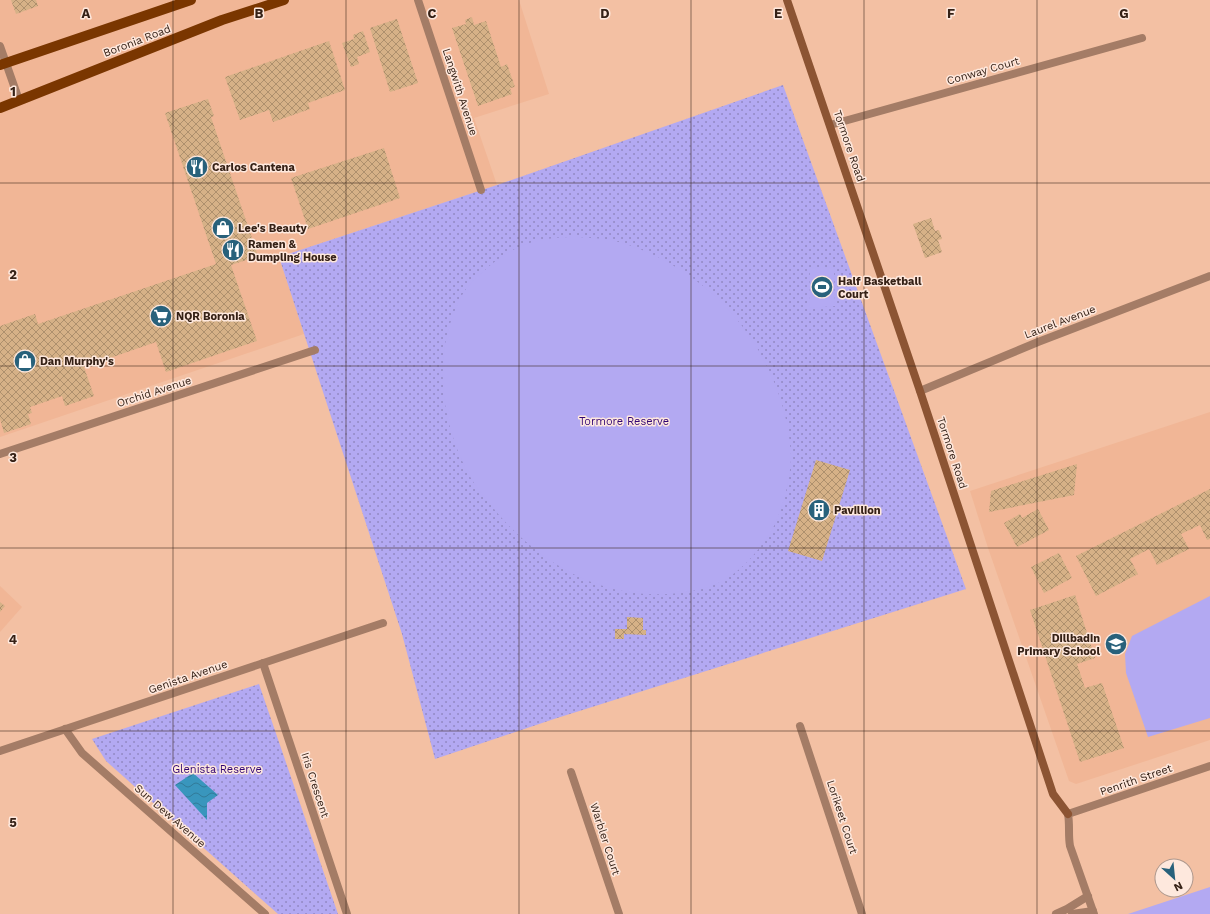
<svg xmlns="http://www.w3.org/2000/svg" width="1210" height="914" font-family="'Work Sans',sans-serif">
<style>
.built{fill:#f1b696}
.park{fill:url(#park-dots)}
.garden{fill:#b3a9f2}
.water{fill:url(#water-waves)}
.building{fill:url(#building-cross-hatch)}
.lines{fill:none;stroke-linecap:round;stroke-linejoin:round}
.street{stroke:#a47c66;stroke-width:8}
.secondary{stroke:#8c5433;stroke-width:8}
.primary{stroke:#7a3600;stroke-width:10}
.grid{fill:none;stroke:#352116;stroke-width:1;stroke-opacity:0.55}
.labels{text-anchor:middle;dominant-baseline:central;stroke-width:3;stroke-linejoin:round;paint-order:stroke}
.street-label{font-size:11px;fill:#352116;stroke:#fee8dd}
.poi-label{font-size:11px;font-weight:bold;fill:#352116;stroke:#fee8dd;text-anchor:start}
.park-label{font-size:11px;fill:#310473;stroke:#fee8dd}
.grid-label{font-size:13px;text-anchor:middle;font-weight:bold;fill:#352116;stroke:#fee8dd;stroke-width:3;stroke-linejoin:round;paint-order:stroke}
</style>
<defs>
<pattern id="park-dots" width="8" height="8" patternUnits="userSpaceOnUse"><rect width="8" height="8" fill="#b3a9f2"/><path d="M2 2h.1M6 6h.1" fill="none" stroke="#9289c3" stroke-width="1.8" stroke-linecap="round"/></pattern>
<pattern id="water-waves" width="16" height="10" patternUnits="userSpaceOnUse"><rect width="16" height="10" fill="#3996bd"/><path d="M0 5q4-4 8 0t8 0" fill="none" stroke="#317a99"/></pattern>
<pattern id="building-cross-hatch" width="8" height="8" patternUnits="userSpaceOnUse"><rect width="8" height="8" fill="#d6b187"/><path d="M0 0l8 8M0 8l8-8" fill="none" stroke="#ae906d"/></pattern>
</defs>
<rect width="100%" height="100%" fill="#f3c0a3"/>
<g class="built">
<polygon points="0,0 519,0 549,94 474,118 497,185 279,257 304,334 0,437"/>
<polygon points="1210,412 1210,740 1076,784 1069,781 988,548 970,491"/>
<polygon points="0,586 22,607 0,632"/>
</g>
<g class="park">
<polygon points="783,85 966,589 554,719 435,759 402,634 279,257 497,185"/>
<polygon points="259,684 338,914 278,914 106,761 92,739"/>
</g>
<g class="garden">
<path d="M 577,237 C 588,238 599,238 610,240 C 639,246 667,260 691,277 C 748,316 787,385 791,455 C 791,469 788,485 784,499 C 780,513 775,527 766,539 C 750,562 730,582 702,589 C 622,608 552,575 499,515 C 490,504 480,492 472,480 C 441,426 431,356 460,299 C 465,288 476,277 485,270 C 499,257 515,247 533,242 C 547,238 562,237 577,237 Z"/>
<polygon points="834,267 835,306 809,308 810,268"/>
<polygon points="1210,596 1210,718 1148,737 1126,673 1125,654 1132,636"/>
<polygon points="1210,887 1210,914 1128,914"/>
</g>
<polygon class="water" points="193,773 218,795 207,803 207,820 175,785"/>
<g class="building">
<polygon points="11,0 36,0 38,6 16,14"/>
<polygon points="472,17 474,25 486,21 501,67 507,64 515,87 510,88 512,94 478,106 452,28 466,24 465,20"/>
<polygon points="397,19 418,83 390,92 370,28"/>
<polygon points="363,31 370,52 357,57 359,64 351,67 342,43 354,39 353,35"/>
<polygon points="329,41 345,90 308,103 310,109 273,122 269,110 240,120 225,77"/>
<polygon points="208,99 214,116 211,117 258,256 231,265 257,341 166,372 156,342 84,367 94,396 65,406 62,396 30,407 32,413 28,414 31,424 4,433 0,419 0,326 35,314 38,324 216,264 165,113"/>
<polygon points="384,148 400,198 308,229 291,178"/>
<polygon points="931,218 935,231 939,230 942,239 938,240 942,252 925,258 913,224"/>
<polygon points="816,460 850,470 822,561 788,551"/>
<polygon points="1077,464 1074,495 989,512 991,491"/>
<polygon points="1210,489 1210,539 1207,540 1200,525 1181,534 1189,549 1157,565 1149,549 1130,559 1138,574 1096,596 1076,556"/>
<polygon points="1038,509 1049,530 1017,547 1004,523 1020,514 1022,518"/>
<polygon points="1059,553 1072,578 1044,593 1031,567"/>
<polygon points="1075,595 1095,658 1077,664 1085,688 1102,683 1124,748 1080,762 1030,610"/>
<polygon points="0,602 5,606 0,612"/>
<polygon points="627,617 643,618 643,630 646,630 646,635 624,634 624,639 615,639 615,629 627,629"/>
</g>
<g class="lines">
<g class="street">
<polyline points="418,0 481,190"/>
<polyline points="0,46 19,100"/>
<polyline points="830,125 1142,38"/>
<polyline points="920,391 1038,342 1210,276"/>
<polyline points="0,454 315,350"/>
<polyline points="263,663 347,914"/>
<polyline points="800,726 862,914"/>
<polyline points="65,729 82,753 265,914"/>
<polyline points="0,751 383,623"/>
<polyline points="571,772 619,914"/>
<polyline points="1056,914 1067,909 1088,896"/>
<polyline points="1072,914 1093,911"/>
<path d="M 1094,914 L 1070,846 C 1068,835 1070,825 1068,814 L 1210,766"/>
</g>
<polyline class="secondary" points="787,0 920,391 1053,794 1068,814"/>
<g class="primary">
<polyline points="0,65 191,0"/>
<polyline points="0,108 222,20 284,0"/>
</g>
</g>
<path class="grid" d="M 173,0 L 173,914M 346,0 L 346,914M 519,0 L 519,914M 691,0 L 691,914M 864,0 L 864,914M 1037,0 L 1037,914M 0,183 L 1210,183M 0,366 L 1210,366M 0,548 L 1210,548M 0,731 L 1210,731"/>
<defs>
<g id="restaurant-disc" transform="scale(1.15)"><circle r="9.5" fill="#28617b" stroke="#fee8dd"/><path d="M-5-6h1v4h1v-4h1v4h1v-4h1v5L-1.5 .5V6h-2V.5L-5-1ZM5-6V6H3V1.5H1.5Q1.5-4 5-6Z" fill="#fff"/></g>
<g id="shop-disc" transform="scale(1.15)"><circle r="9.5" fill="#28617b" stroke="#fee8dd"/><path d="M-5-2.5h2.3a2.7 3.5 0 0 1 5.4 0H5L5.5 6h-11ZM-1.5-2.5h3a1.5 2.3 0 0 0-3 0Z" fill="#fff"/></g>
<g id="stadium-disc" transform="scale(1.15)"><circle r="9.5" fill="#28617b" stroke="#fee8dd"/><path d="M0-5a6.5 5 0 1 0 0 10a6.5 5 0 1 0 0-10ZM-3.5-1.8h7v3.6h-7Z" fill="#fff"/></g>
<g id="supermarket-disc" transform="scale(1.15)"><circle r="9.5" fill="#28617b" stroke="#fee8dd"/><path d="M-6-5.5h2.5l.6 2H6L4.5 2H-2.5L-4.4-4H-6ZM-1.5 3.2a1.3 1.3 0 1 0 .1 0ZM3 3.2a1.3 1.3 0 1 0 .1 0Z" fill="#fff"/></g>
<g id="building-disc" transform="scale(1.15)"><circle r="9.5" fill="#28617b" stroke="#fee8dd"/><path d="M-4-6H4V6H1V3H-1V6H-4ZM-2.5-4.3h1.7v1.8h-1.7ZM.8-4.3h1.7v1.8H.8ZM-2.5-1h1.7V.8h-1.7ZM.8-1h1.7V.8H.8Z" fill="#fff"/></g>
<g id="school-disc" transform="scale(1.15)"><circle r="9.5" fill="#28617b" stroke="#fee8dd"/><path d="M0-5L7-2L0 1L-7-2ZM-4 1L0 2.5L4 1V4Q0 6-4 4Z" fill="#fff"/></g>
</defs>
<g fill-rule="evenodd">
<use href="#restaurant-disc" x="197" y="167"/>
<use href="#shop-disc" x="223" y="228"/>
<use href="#restaurant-disc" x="233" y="250"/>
<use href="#stadium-disc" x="822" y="287"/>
<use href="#supermarket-disc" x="161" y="316"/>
<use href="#shop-disc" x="25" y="361"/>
<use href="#building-disc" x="819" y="510"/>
<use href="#school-disc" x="1116" y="644"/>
</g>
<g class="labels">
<g class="street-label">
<text transform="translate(137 41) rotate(-21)">Boronia Road</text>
<text transform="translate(983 71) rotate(-16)">Conway Court</text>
<text transform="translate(460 92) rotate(72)">Langwith Avenue</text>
<text transform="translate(849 146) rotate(71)">Tormore Road</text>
<text transform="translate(1060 322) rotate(-21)">Laurel Avenue</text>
<text transform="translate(154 392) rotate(-18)">Orchid Avenue</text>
<text transform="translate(952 453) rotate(72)">Tormore Road</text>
<text transform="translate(188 677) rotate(-19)">Genista Avenue</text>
<text transform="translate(1136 780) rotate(-19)">Penrith Street</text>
<text transform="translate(315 785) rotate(72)">Iris Crescent</text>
<text transform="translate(170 816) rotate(41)">Sun Dew Avenue</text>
<text transform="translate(842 817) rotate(72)">Lorikeet Court</text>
<text transform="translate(605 839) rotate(72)">Warbler Court</text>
</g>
<g class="poi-label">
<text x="212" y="167">Carlos Cantena</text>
<text x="238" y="228">Lee's Beauty</text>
<text x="248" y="244">Ramen &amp;<tspan x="248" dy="13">Dumpling House</tspan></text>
<text x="838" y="281">Half Basketball<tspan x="838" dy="13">Court</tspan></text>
<text x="176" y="316">NQR Boronia</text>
<text x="40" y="361">Dan Murphy's</text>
<text x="834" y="510">Pavillion</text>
<text x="1100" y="638" text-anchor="end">Dillbadin<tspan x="1100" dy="13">Primary School</tspan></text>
</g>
<g class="park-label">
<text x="624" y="421">Tormore Reserve</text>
<text x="217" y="769">Glenista Reserve</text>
</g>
</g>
<g class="grid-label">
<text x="86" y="18">A</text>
<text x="259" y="18">B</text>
<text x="432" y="18">C</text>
<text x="605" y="18">D</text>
<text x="778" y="18">E</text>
<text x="951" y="18">F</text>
<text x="1124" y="18">G</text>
<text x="13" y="96">1</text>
<text x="13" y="279">2</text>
<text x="13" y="462">3</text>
<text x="13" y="644">4</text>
<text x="13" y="827">5</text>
</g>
<g transform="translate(1174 878) rotate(153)"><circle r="19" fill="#fee8dd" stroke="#ae988d"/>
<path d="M0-3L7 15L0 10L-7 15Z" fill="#28617b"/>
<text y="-6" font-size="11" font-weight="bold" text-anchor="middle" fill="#352116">N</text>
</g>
</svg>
